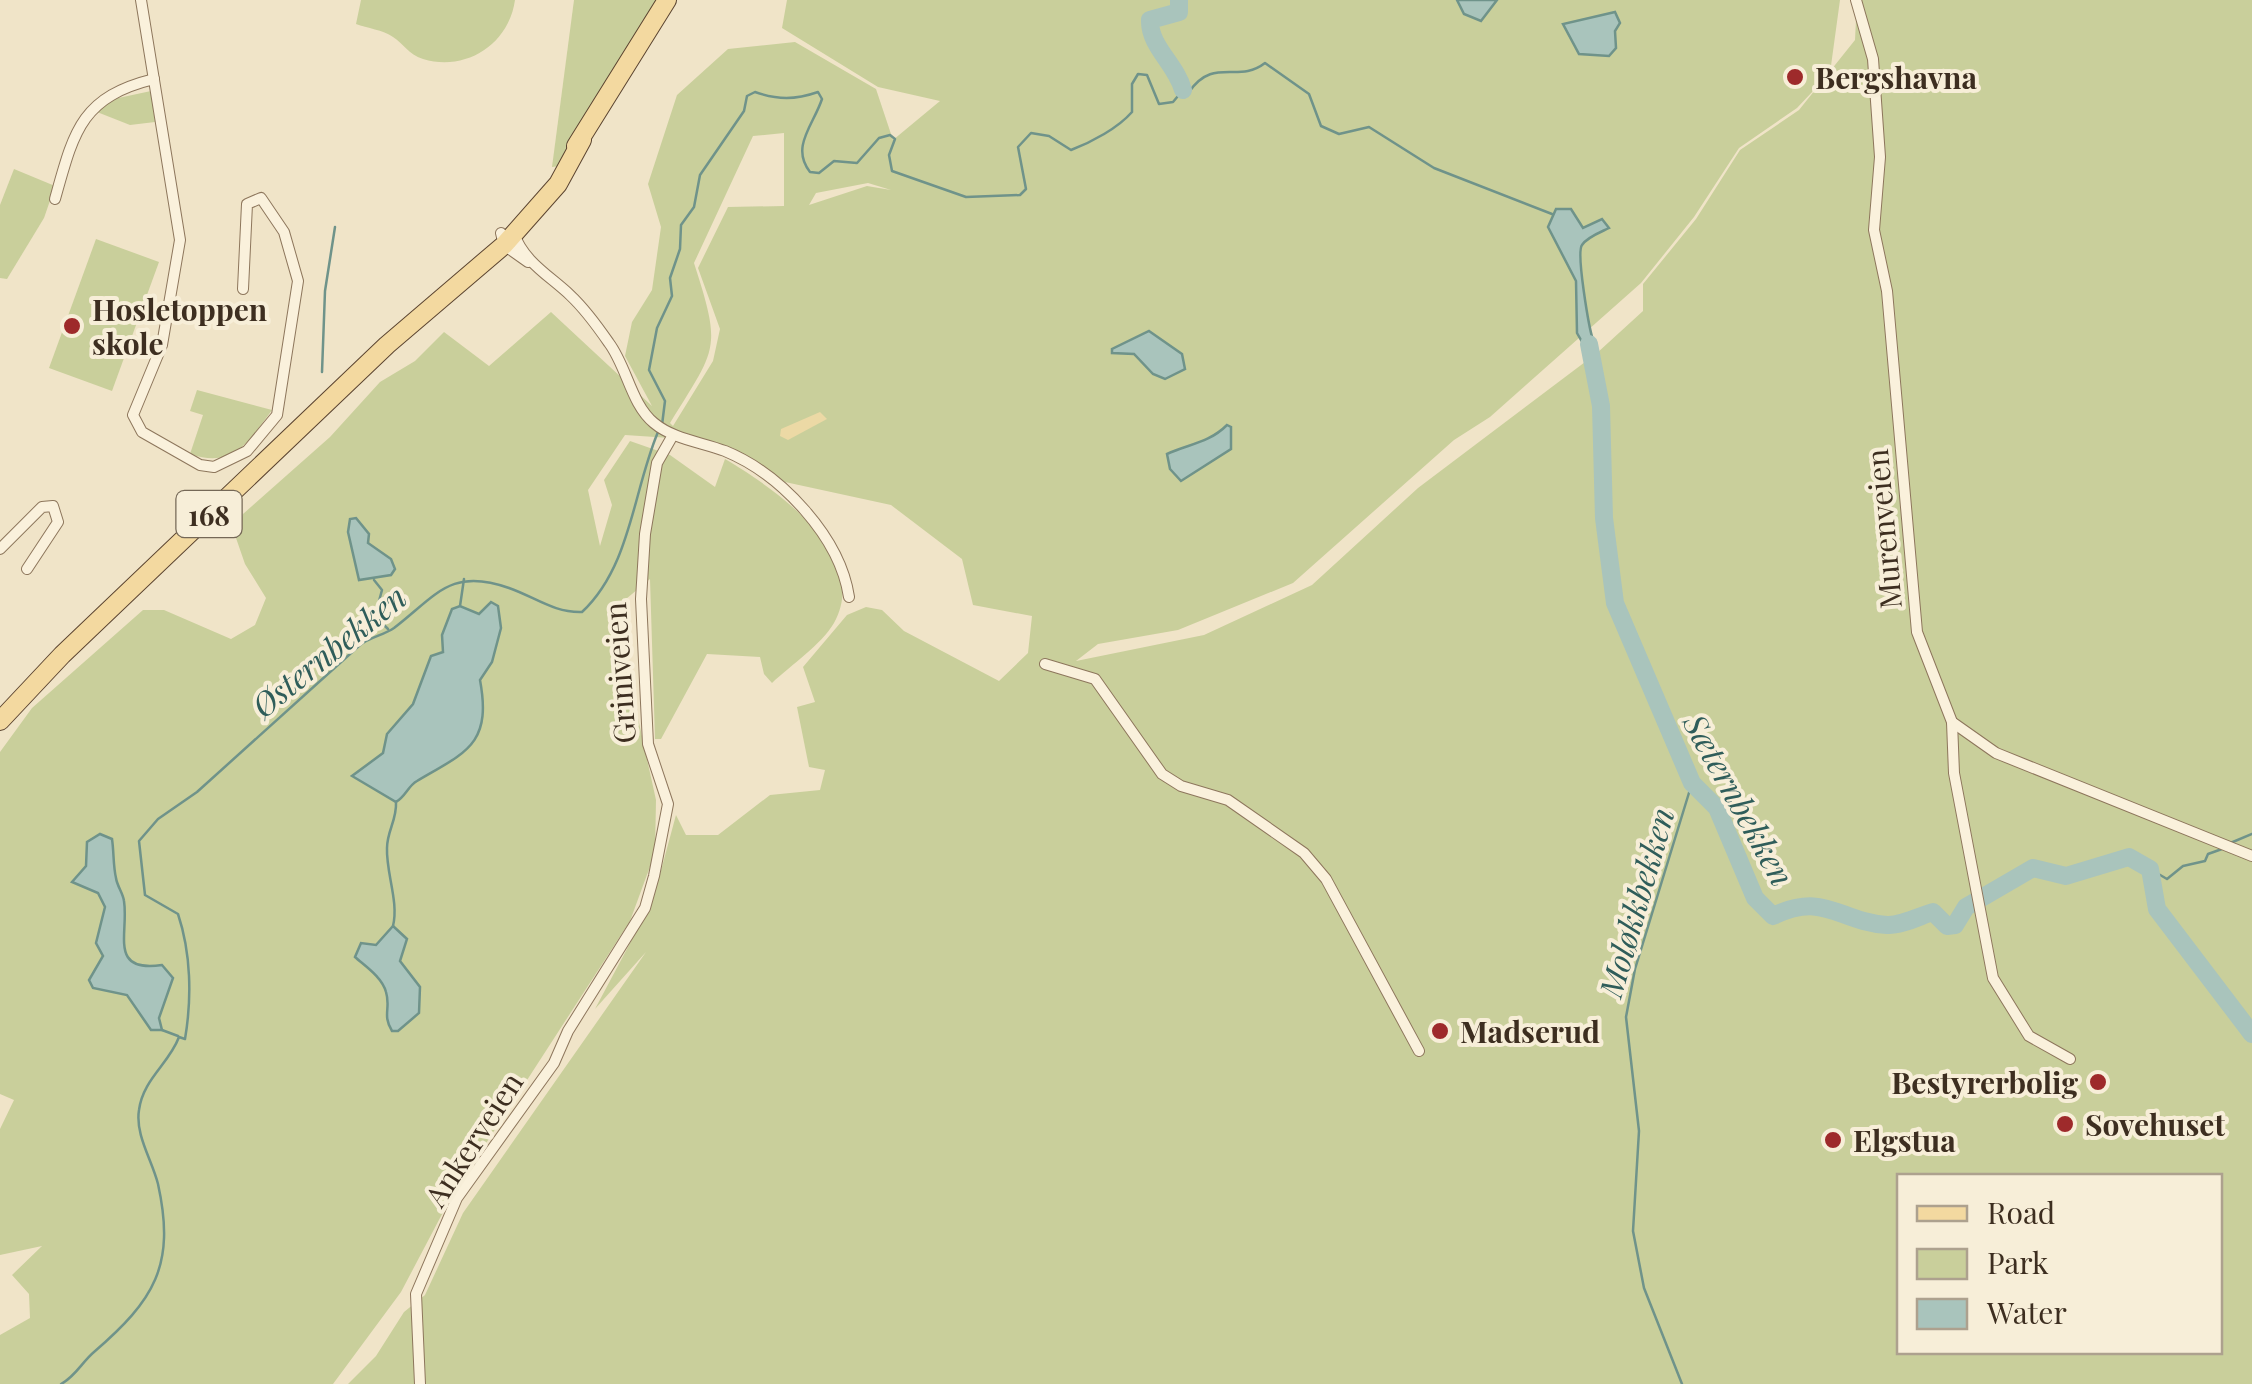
<svg xmlns="http://www.w3.org/2000/svg" width="2252" height="1384" font-family="'Playfair Display',serif">
<style>
.green{fill:#c9cf9b;fill-rule:evenodd}
.sand{fill:#ecd9a5}
.water{fill:#a9c4bc;stroke:#6f938a;stroke-width:2.5}
.lines{fill:none;stroke-linecap:round;stroke-linejoin:round}
.stream{stroke:#6f938a;stroke-width:2.5}
.river{stroke:#a9c4bc;stroke-width:18}
.minor-casing{stroke:#8d765c;stroke-width:12}
.primary-casing{stroke:#5b4430;stroke-width:20}
.minor{stroke:#faf1dc;stroke-width:10}
.primary{stroke:#f3d9a0;stroke-width:18}
.poi-dot{fill:#9e2a2b;stroke:#f7eed8;stroke-width:4}
.labels{text-anchor:middle;dominant-baseline:central;stroke-width:8;stroke-linejoin:round;paint-order:stroke}
.shield{fill:#f7eed8;stroke:#756857;stroke-width:2.5}
.shield-label{font-size:28px;font-weight:bold;fill:#3d2e20}
.poi-label{font-size:30px;font-weight:bold;fill:#3d2e20;stroke:#f7eed8;text-anchor:start}
.street-label{font-size:30px;fill:#3d2e20;stroke:#f7eed8}
.water-label{font-size:32px;font-style:italic;fill:#2f5d5a;stroke:#f7eed8}
</style>
<rect width="100%" height="100%" fill="#f0e4c8"/>
<g class="green">
<path d="M 361,0 L 515,0 C 509,44 466,72 423,59 C 408,54 404,44 393,37 C 383,30 367,28 356,24 Z"/>
<polygon points="574,0 669,0 561,166 552,167"/>
<path d="M 787,0 L 1840,0 L 1830,73 L 1797,108 L 1739,148 L 1694,217 L 1641,283 L 1490,417 L 1454,440 L 1293,583 L 1178,630 L 1098,644 L 1076,661 L 1204,635 L 1312,585 L 1418,488 L 1597,353 L 1643,311 L 1643,284 L 1696,219 L 1740,150 L 1799,110 L 1855,40 L 1857,0 L 2252,0 L 2252,1384 L 348,1384 L 376,1356 L 404,1312 L 425,1295 L 463,1213 L 646,952 L 595,1009 L 653,900 L 676,815 L 686,835 L 718,835 L 770,795 L 820,790 L 825,770 L 809,767 L 797,707 L 815,702 L 803,667 L 847,615 L 866,607 L 882,610 L 904,631 L 999,681 L 1028,653 L 1032,616 L 973,605 L 962,559 L 891,505 L 785,482 L 700,440 L 625,435 L 588,490 L 600,546 L 612,505 L 604,480 L 630,441 L 670,455 L 715,487 L 725,459 C 774,488 872,555 834,623 C 821,645 791,665 772,683 L 764,674 L 760,657 L 707,654 L 661,739 L 655,739 L 650,579 L 614,609 L 656,800 L 655,853 L 630,921 L 450,1199 L 401,1292 L 333,1384 L 0,1384 L 0,1335 L 30,1318 L 29,1294 L 12,1275 L 42,1246 L 0,1255 L 0,1129 L 14,1100 L 0,1094 L 0,752 L 32,708 L 143,610 L 164,610 L 231,639 L 255,625 L 266,598 L 245,564 L 236,538 L 243,514 L 330,437 L 380,382 L 415,361 L 444,332 L 489,366 L 551,312 L 652,406 L 625,356 L 632,322 L 652,290 L 661,227 L 648,184 L 677,95 L 728,49 L 795,42 L 876,89 L 893,140 L 940,101 L 878,87 L 782,28 ZM 784,133 L 784,206 L 728,207 L 698,268 L 720,329 L 713,361 L 673,426 L 670,423 C 717,347 722,350 694,263 L 753,136 ZM 868,183 L 891,190 L 867,186 L 809,205 L 816,193 ZM 1900,1176 L 2220,1176 L 2220,1352 L 1900,1352 Z"/>
<polygon points="151,91 155,122 130,125 97,112 109,100"/>
<polygon points="14,169 55,186 44,218 7,279 0,278 0,205"/>
<polygon points="96,239 159,262 112,391 49,368"/>
<path d="M 197,390 L 272,410 C 248,442 234,469 190,454 L 203,415 L 190,411 Z"/>
</g>
<polygon class="sand" points="820,412 827,419 788,440 780,436 781,429"/>
<g class="water">
<polygon points="1457,0 1497,0 1481,21 1464,14"/>
<polygon points="1615,12 1620,23 1615,31 1616,48 1609,56 1579,54 1563,24"/>
<path d="M 1556,209 L 1571,209 L 1583,228 L 1602,219 L 1609,228 C 1601,232 1587,237 1582,245 C 1576,253 1589,328 1593,340 L 1585,347 L 1577,333 L 1576,281 L 1548,227 Z"/>
<polygon points="1149,331 1182,354 1185,369 1165,379 1153,374 1134,354 1112,353 1112,349"/>
<path d="M 1227,425 L 1231,427 L 1231,449 L 1181,481 L 1170,469 L 1167,454 C 1189,444 1209,443 1227,425 Z"/>
<polygon points="356,518 369,534 368,543 391,559 395,569 391,575 359,580 348,532 350,519"/>
<path d="M 491,602 L 498,606 L 501,628 L 492,662 L 480,680 C 492,745 466,752 417,781 C 408,786 406,796 396,802 L 352,776 L 383,753 L 387,734 L 413,704 L 431,656 L 443,652 L 442,635 L 452,609 L 460,606 L 479,614 Z"/>
<path d="M 100,834 L 112,839 C 114,852 113,865 116,878 C 117,886 123,893 124,901 C 129,933 108,973 162,965 L 173,978 L 159,1018 L 162,1030 L 151,1030 L 127,995 L 93,988 L 89,980 L 103,956 L 96,943 L 105,907 L 98,893 L 72,882 L 86,866 L 87,842 Z"/>
<path d="M 393,926 L 407,939 L 400,961 L 420,987 L 419,1013 L 398,1031 L 392,1031 C 382,1015 391,1008 386,992 C 382,977 365,966 355,957 L 361,943 L 376,945 Z"/>
</g>
<g class="lines">
<g class="stream">
<polyline points="322,372 325,291 335,227"/>
<path d="M 662,425 L 665,401 L 649,370 L 657,328 L 672,296 L 670,278 L 680,249 L 681,225 L 694,207 L 700,175 L 744,111 L 747,96 L 755,92 C 778,100 795,100 818,92 L 822,99 C 814,124 790,147 810,172 L 819,173 L 834,161 L 857,163 L 879,138 L 890,135 L 895,139 L 889,155 L 892,171 L 966,197 L 1020,195 L 1026,189 L 1018,147 L 1031,133 L 1049,136 L 1071,150 C 1092,142 1118,128 1132,112 L 1132,84 L 1138,74 L 1147,75 L 1159,104 L 1173,102 L 1183,90 L 1189,92 C 1214,56 1238,84 1265,63 L 1309,94 L 1321,126 L 1339,134 L 1369,127 L 1434,168 L 1552,214"/>
<polyline points="374,580 382,590 375,616 388,629"/>
<polyline points="460,606 464,579"/>
<polyline points="2228,844 2252,834"/>
<polyline points="2150,869 2167,879 2183,866 2205,861 2208,854 2222,849"/>
<path d="M 393,926 C 399,902 386,873 387,848 C 387,831 397,820 396,802"/>
<polyline points="162,1030 178,1036"/>
<path d="M 61,1384 C 75,1377 82,1362 94,1352 C 154,1300 176,1266 158,1184 C 152,1160 135,1135 139,1110 C 143,1079 169,1064 179,1037 L 185,1039 C 192,998 191,953 178,914 L 145,895 L 139,841 L 158,819 L 197,792 L 360,645 C 370,637 384,635 394,628 C 436,596 450,567 509,588 C 535,597 554,613 582,612 C 631,566 633,491 658,432"/>
<polyline points="1682,1384 1644,1288 1633,1231 1639,1131 1626,1017 1635,969 1692,783"/>
</g>
<g class="river">
<path d="M 1179,0 L 1179,12 L 1150,20 C 1149,46 1176,64 1183,90"/>
<path d="M 1589,344 L 1601,406 L 1604,518 L 1615,603 L 1692,783 L 1717,808 L 1755,898 L 1773,916 C 1825,891 1839,922 1887,925 C 1900,926 1920,916 1933,912 L 1947,926 L 1955,925 L 1966,907 L 2033,868 L 2066,876 L 2129,857 L 2150,869 L 2157,909 L 2252,1034"/>
</g>
<g class="minor-casing">
<g id="minor">
<polyline points="141,0 180,240 162,345 133,415 142,432 200,465 214,467 247,451 277,415 298,281 284,232 261,198 247,204 243,289"/>
<polyline points="1856,0 1873,59 1880,157 1874,230 1887,291 1917,632 1952,722 1996,753 2252,856"/>
<path d="M 55,199 C 74,131 81,97 154,79"/>
<polyline points="501,233 504,245 528,262"/>
<path d="M 514,234 C 524,262 550,276 570,295 C 585,309 598,327 609,343 C 627,367 631,404 654,423 C 673,439 701,442 725,451 C 781,474 840,537 849,597"/>
<polyline points="0,549 42,507 53,506 58,522 27,569"/>
<polyline points="1045,664 1095,679 1162,774 1181,786 1228,800 1304,853 1326,879 1419,1051"/>
<polyline points="1952,722 1954,773 1993,978 2029,1036 2070,1059"/>
<polyline points="420,1384 416,1294 457,1198 554,1063 568,1031 645,908 654,876 668,804 648,744 641,599 645,534 657,463 673,435"/>
</g>
</g>
<g class="primary-casing">
<g id="primary">
<polyline points="576,146 667,0"/>
<polyline points="0,721 62,655 387,345 504,245 558,184 582,140"/>
</g>
</g>
<use href="#minor" class="minor"/>
<use href="#primary" class="primary"/>
</g>
<g class="poi-dot">
<circle cx="1795" cy="77" r="10"/>
<circle cx="72" cy="326" r="10"/>
<circle cx="1440" cy="1031" r="10"/>
<circle cx="2098" cy="1082" r="10"/>
<circle cx="2065" cy="1124" r="10"/>
<circle cx="1833" cy="1140" r="10"/>
</g>
<g class="labels">
<rect class="shield" x="176.5" y="491" width="65" height="46" rx="8"/>
<g class="shield-label">
<text x="209" y="514">168</text>
</g>
<g class="poi-label">
<text x="1815" y="77">Bergshavna</text>
<text x="92" y="309">Hosletoppen<tspan x="92" dy="34">skole</tspan></text>
<text x="1460" y="1031">Madserud</text>
<text x="2078" y="1082" text-anchor="end">Bestyrerbolig</text>
<text x="2085" y="1124">Sovehuset</text>
<text x="1853" y="1140">Elgstua</text>
</g>
<g class="street-label">
<text transform="translate(1883 529) rotate(-95)">Murenveien</text>
<text transform="translate(619 673) rotate(-94)">Griniveien</text>
<text transform="translate(473 1139) rotate(-57)">Ankerveien</text>
</g>
<g class="water-label">
<text transform="translate(328 650) rotate(-39)">Østernbekken</text>
<text transform="translate(1740 799) rotate(61)">Sæternbekken</text>
<text transform="translate(1635 902) rotate(-74)">Moløkkbekken</text>
</g>
</g>
<rect x="1897" y="1174" width="325" height="180" fill="#f7eed8" stroke="#ada18e" stroke-width="2.5"/>
<rect x="1917" y="1206" width="50" height="15" fill="#f3d9a0" stroke="#ada18e" stroke-width="2.5"/>
<text x="1987" y="1224" font-size="30" fill="#3d2e20">Road</text>
<rect x="1917" y="1249" width="50" height="30" fill="#c9cf9b" stroke="#ada18e" stroke-width="2.5"/>
<text x="1987" y="1274" font-size="30" fill="#3d2e20">Park</text>
<rect x="1917" y="1299" width="50" height="30" fill="#a9c4bc" stroke="#ada18e" stroke-width="2.5"/>
<text x="1987" y="1324" font-size="30" fill="#3d2e20">Water</text>
</svg>
